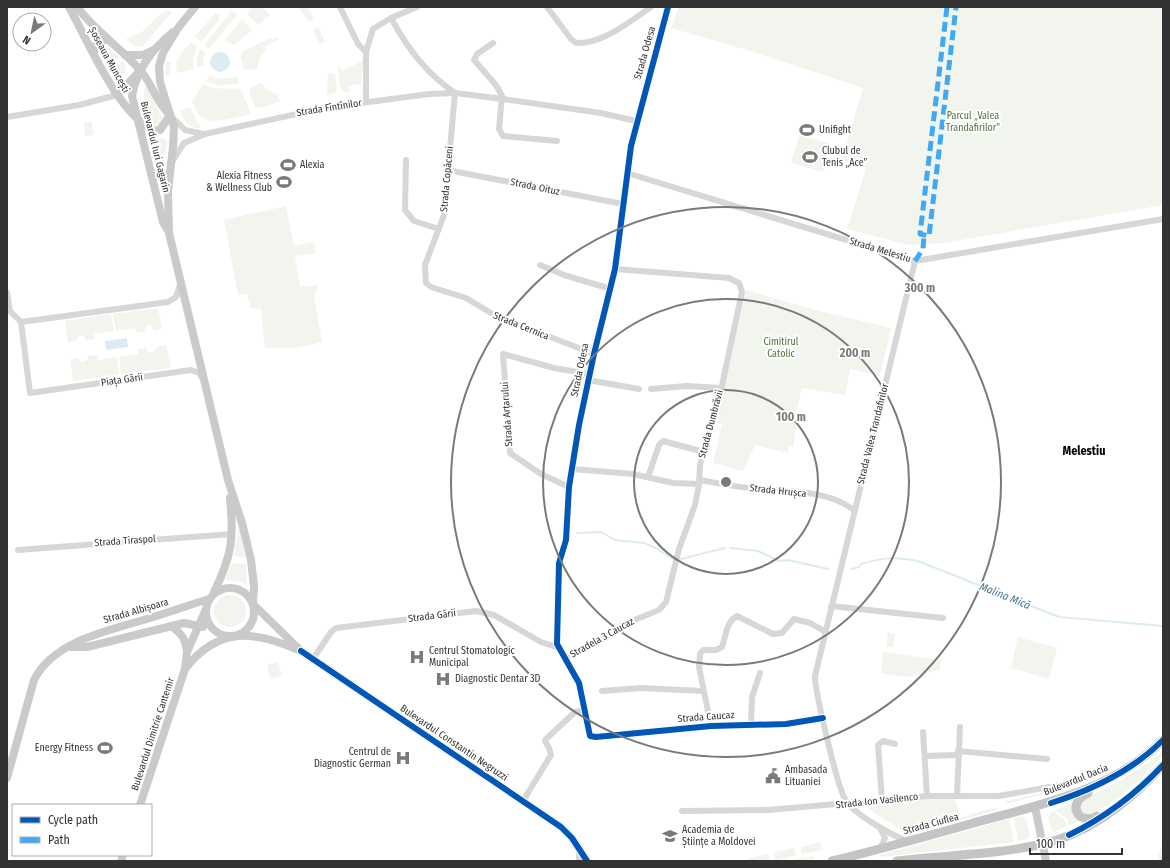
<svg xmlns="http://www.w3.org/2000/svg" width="1170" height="868" font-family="'Fira Sans Condensed',sans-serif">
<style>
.green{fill:#f1f5ed}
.water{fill:#ddebf3}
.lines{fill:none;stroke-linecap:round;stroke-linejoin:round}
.stream{stroke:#ddebf3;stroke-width:2}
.minor{stroke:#d7d7d7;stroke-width:6}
.major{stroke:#cacaca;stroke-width:8}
.highway{stroke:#c4c4c4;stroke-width:9}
.quiet{stroke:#3fa9f5;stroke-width:5;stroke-dasharray:10 5;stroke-linecap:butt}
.cycleway-casing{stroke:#fff;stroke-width:8}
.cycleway{stroke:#0057b8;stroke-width:6}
.ring{fill:none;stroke:#7a7a7a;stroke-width:2}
.labels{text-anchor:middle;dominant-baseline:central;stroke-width:4;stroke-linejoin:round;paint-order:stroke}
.street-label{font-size:10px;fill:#333;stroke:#fff}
.park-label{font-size:10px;fill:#56703f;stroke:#fff}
.poi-label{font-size:10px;fill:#333;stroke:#fff;text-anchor:start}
.water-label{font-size:11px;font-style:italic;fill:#3f7597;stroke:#fff}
.quarter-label{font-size:12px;font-weight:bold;fill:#000;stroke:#fff}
.centre{fill:#7a7a7a;stroke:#fff;stroke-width:2}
.ring-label{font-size:12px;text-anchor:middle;font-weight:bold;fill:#7a7a7a;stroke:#fff;stroke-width:4;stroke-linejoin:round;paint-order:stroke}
</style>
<rect width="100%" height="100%" fill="#fff"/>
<g class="green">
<polygon points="252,7 262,7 270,15 258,25 247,14"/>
<polygon points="298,7 307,7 314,19 309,22"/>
<polygon points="679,7 1163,7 1163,205 944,243 909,245 847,229 866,169 842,159 863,88 757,53 671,28"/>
<polygon points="167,11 172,12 143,46 137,47 126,39 143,31 159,15"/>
<polygon points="232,11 237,15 209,49 204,45"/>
<polygon points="215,13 219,15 219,20 201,42 195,37"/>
<polygon points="242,19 252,30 234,45 227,41 226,39"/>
<polygon points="318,27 325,41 320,44 313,30"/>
<polygon points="278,37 279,39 265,47 266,51 260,57 257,70 244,69 241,57 242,52 270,38 272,40"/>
<path d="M 191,42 L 197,47 L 193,58 L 194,69 L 178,73 C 172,60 183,52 191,42 Z"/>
<polygon points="101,46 104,46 119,57 108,67 100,51"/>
<polygon points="200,49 205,53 203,60 204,66 197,68 197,58"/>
<polygon points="123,60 126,67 124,73 120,75 111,72"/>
<polygon points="166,61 171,62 170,74 165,76"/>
<polygon points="362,61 363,62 361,84 348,86 349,92 345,93 340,88 338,65 342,71"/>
<polygon points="328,73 335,74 337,88 335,93 327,95"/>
<polygon points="210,75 218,79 237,77 239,83 220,86 206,81"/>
<polygon points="261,83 267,90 278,95 280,102 260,108 255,107 249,91 251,88"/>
<path d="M 203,84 C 218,92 227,86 241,90 L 251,114 C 239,116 211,126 201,117 C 197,113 194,106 192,101 Z"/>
<path d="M 146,85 L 163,120 L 157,128 L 152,125 C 148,113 141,97 146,85 Z"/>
<path d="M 186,108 L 190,108 L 201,128 C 189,129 184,121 180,111 Z"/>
<polygon points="92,122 93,135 85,136 84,123"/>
<polygon points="799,135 831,144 823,172 791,163"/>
<polygon points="162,138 166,140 167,144 163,163 156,142"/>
<polygon points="286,206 294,246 314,242 315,253 295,256 300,287 319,285 314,296 322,342 295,348 265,348 261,309 251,308 247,294 238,295 224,220"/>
<polygon points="746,290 819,311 891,328 880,376 850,369 845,395 802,388 794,421 797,423 793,447 789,446 788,453 755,445 743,471 713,463 722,424 717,423"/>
<polygon points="158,308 162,329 155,330 149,325 146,327 144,332 137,333 135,328 116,331 113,314"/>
<polygon points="111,314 114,331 94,334 95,339 86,340 84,336 79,335 76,341 68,342 65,321"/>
<polygon points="166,345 171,368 121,374 119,357 138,354 138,349 146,348 148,352 153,353 157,347"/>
<polygon points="97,355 98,360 117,357 119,374 73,381 70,359 78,358 79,361 84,362 88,359 88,356"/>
<polygon points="238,528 240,531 245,557 234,556"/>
<polygon points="232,563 246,564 247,585 238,581 225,580"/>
<circle cx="230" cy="611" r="16"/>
<polygon points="888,633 895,634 893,647 886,647"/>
<polygon points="1018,637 1057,648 1049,679 1011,668"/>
<polygon points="883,652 941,660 940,670 906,677 881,673"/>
<polygon points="278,662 282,676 270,679 267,665"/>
<path d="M 1163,751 C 1163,758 1156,764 1151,768 C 1128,794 1100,812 1068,826 L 1067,819 L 1055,810 C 1095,795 1130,778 1163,751 Z"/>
<polygon points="1068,787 1069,787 1007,804 1006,801"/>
<polygon points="954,795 960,814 901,830 869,809 874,804"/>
<polygon points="993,808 1001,809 908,835 899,834"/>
<polygon points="1053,811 1065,820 1067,826 1054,832 1051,830 1048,817"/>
<polygon points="1020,816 1026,819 1030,836 1028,839 1018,841 1014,818"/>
<polygon points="1009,819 1014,842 880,857 879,855"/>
<polygon points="1163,840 1163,861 1157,861"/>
<polygon points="820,842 823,848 821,850 803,854 801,853 801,847"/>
<polygon points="794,848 796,854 795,856 776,860 774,859 775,852"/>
<polygon points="767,854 769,855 769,861 747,861 749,858"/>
<polygon points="813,856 815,858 803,861 788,861"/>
</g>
<g class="water">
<circle cx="220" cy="62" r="10"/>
<polygon points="127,338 128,347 106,350 105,341"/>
</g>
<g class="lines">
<g class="stream">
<polyline points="577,533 601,532 615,540 644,543 656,548 673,559"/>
<polyline points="730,548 758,551 779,561 788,560 828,569"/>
<polyline points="681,559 725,548"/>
<path d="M 851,569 L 859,567 L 861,564 C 883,557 896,557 918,561 L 1059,617 L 1163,626"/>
</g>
<g class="minor">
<polyline points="340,7 358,44 366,52"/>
<path d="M 547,7 L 571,39 L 576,43 C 603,44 629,22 651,7"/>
<polyline points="668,7 631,146 615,269 594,354 579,425 569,487 566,540 559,563 557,644 579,683 590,736 596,737 711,726 786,724 823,718"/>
<path d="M 391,18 C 408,49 426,73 455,93 L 444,215 L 425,265 L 426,283 L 431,287 L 466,298 L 496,316 L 594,354"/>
<polyline points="493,43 477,54 474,60 496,85 502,96 499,129 503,136 557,141"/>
<polyline points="366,102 366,52 373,29 391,18 417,7"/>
<polyline points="171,116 185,130 204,134"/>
<polyline points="7,117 79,105 117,95"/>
<polyline points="173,160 184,143 205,134 324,108 429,94 455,93 503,99 601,113 636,121"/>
<polyline points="406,160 405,210 414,221 439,229"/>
<polyline points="447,170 623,204"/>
<polyline points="627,173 915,261 1163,219"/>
<polyline points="540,265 564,275 611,289"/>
<polyline points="7,292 10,311 21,322 30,393 191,370 199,373 203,379"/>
<polyline points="21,322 168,302 176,297 180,285"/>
<polyline points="588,380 639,389"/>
<polyline points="651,389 687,386 721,388"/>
<polyline points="572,469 633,474 673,483 699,484"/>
<polyline points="648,477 659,445 663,441 704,452"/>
<path d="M 700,480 C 717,483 734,487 751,488 C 785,492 826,489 854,510"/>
<polyline points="569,487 541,474 510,453 503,354 554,368 589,374"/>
<polyline points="18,550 232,534"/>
<polyline points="831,606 943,618"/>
<polyline points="566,658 605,638 622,625 659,610 666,602 679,549 695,505 699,484 700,465 717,409 742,292 739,283 729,278 615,269"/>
<polyline points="313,659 331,632 336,628 476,611 494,615 541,642 559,648"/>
<polyline points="602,691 641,688 703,691"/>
<polyline points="751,724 752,697 760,673"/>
<path d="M 711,726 L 699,667 L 700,654 L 703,650 L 716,650 L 722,647 C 726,636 726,622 737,616 L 773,634 L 782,633 L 794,619 L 810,623 L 826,632"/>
<polyline points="923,732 927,796"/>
<polyline points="958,751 1047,759"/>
<polyline points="925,756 959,755"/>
<polyline points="957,795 960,727"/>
<polyline points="882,800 878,745 883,741 895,744"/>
<polyline points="523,801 551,755 549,748 545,741 546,739 575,712 585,710"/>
<polyline points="682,811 768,810 927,796 999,796 1072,783"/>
<polyline points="880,828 885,838 880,849"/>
<path d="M 908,841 C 892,836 856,815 846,801 C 838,790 815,692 815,676 L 915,261"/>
<polyline points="579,861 579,848"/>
</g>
<g class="major">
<path d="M 69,7 C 89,43 117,112 154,131 L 160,130 L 170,115"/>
<path d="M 77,7 C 95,31 121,48 141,71 C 152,84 156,101 168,113"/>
<polyline points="195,7 178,28 163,53 159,66 160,82 174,127 173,147 168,191 169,233 228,480 242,523 251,560 254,586 253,604 301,651"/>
<polyline points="94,53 95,46 107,39"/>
<polyline points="125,55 143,55 153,50"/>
<polyline points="117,95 137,74"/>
<path d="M 167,229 L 163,222 L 132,96 C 137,69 152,49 173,32"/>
<circle cx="230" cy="612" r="24"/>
<path d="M 214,592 C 232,556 234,538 230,498"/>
<path d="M 171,626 C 182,634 185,638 187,651"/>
<polyline points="71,647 87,647 184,623 203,627"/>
<path d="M 185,669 C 219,625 256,631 301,651 L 561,827 L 572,838 L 587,861"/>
<path d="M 7,778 L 34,680 C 54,640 111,630 150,618 C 170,612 189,605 209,599"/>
<polyline points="140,805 185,669 187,652 206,609"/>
<polyline points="1035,807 1046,861"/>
<polyline points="121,861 123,855"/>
</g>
<g class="highway">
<path d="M 1088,793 C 1065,803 1079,827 1097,816"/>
<path d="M 832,861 C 878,850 924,837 970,824 C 1038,805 1111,792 1163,740"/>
<path d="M 897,861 C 945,855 995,855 1042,844 C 1090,834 1131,800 1163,765"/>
</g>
<g class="quiet">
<polyline points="947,7 920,234 929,236 956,7"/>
<polyline points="915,261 923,249 924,235"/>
</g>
<g class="cycleway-casing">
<g id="cycleway">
<polyline points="668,7 631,146 615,269 594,354 579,425 569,487 566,540 559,563 557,644 579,683 590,736 596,737 711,726 786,724 823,718"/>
<polyline points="301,651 561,827 572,838 587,861"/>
<path d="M 1051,803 C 1092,790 1132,771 1163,740"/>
<path d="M 1069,835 C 1106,817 1135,795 1163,765"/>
</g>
</g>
<use href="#cycleway" class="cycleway"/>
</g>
<g class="ring">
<circle cx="726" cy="482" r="92"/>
<circle cx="726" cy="482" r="183"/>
<circle cx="726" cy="482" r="275"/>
</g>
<defs>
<g id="stadium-bare" transform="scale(1.2)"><path d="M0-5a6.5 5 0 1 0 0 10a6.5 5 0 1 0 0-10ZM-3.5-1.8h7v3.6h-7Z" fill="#7a7a7a" stroke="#fff" stroke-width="2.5" paint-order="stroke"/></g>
<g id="hospital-bare" transform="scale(1.2)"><path d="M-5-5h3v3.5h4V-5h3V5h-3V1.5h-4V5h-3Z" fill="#7a7a7a" stroke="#fff" stroke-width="2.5" paint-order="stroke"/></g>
<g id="civic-bare" transform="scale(1.2)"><path d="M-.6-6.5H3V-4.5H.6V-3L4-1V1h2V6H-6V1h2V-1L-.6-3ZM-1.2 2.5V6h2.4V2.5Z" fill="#7a7a7a" stroke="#fff" stroke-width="2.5" paint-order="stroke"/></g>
<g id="university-bare" transform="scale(1.2)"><path d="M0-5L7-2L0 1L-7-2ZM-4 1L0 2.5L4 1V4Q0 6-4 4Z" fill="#7a7a7a" stroke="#fff" stroke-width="2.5" paint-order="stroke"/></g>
</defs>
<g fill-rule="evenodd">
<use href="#stadium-bare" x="807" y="130"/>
<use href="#stadium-bare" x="810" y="157"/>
<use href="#stadium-bare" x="288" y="165"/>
<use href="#stadium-bare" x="284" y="182"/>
<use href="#hospital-bare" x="417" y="657"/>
<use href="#hospital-bare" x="443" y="679"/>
<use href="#stadium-bare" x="105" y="748"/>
<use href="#hospital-bare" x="403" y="758"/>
<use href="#civic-bare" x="773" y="776"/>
<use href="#university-bare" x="670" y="836"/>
</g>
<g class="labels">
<g class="street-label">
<text transform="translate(645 53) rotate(-74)">Strada Odesa</text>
<text transform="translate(109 60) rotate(61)">Șoseaua Muncești</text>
<text transform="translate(329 108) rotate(-9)">Strada Fîntînilor</text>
<text transform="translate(155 147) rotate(76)">Bulevardul Iuri Gagarin</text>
<text transform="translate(447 179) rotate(-85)">Strada Copăceni</text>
<text transform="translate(535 187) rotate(12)">Strada Oituz</text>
<text transform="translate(880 250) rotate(17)">Strada Melestiu</text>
<text transform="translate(521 326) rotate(22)">Strada Cernica</text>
<text transform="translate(580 370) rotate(-78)">Strada Odesa</text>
<text transform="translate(122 380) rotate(-8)">Piața Gării</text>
<text transform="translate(507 414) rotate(-94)">Strada Arțarului</text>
<text transform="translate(711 424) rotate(-75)">Strada Dumbrăvii</text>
<text transform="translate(873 434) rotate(-76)">Strada Valea Trandafirilor</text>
<text transform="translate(778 491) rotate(6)">Strada Hrușca</text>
<text transform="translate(125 541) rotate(-4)">Strada Tiraspol</text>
<text transform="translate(136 611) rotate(-16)">Strada Albișoara</text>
<text transform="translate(432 616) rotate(-7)">Strada Gării</text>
<text transform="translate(602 638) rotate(-29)">Stradela 3 Caucaz</text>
<text transform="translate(706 717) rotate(-4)">Strada Caucaz</text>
<text transform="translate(153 734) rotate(-72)">Bulevardul Dimitrie Cantemir</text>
<text transform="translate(454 743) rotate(34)">Bulevardul Constantin Negruzzi</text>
<text transform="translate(1076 780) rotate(-22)">Bulevardul Dacia</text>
<text transform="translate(877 801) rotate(-6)">Strada Ion Vasilenco</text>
<text transform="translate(931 824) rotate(-15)">Strada Ciuflea</text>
</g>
<g class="park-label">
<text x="973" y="116">Parcul „Valea<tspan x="973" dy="12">Trandafirilor”</tspan></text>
<text x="781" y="342">Cimitirul<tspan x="781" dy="12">Catolic</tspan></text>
</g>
<g class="poi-label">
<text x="819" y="130">Unifight</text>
<text x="822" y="151">Clubul de<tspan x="822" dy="12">Tenis „Ace”</tspan></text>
<text x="300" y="165">Alexia</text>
<text x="272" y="176" text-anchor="end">Alexia Fitness<tspan x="272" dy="12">&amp; Wellness Club</tspan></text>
<text x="429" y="651">Centrul Stomatologic<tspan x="429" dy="12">Municipal</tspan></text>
<text x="455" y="679">Diagnostic Dentar 3D</text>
<text x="93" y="748" text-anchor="end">Energy Fitness</text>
<text x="391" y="752" text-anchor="end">Centrul de<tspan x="391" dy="12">Diagnostic German</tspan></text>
<text x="785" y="770">Ambasada<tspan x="785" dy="12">Lituaniei</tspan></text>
<text x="682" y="830">Academia de<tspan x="682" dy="12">Științe a Moldovei</tspan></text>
</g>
<g class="water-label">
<text transform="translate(1005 596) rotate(22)">Malina Mică</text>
</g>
<g class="quarter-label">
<text x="1084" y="451">Melestiu</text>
</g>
</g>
<circle cx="726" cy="482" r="6" class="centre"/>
<g class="ring-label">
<text x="920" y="292">300 m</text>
<text x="855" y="357">200 m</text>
<text x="791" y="421">100 m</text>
</g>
<rect width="1170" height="868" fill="none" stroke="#333333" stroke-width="16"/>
<rect x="12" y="804" width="140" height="52" fill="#ffffff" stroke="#adadad"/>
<rect x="20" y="817" width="20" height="6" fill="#0057b8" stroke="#adadad"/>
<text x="48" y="824" font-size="12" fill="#333333">Cycle path</text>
<rect x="20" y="837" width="20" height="6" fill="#3fa9f5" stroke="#adadad"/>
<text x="48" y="844" font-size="12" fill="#333333">Path</text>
<g transform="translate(32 32) rotate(213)"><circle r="19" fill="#ffffff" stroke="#adadad"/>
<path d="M0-3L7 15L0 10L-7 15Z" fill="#7a7a7a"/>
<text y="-6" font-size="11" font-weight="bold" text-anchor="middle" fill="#333333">N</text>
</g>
<path d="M1030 848v6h92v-6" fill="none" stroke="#333333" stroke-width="2"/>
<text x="1036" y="848" font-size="12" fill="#333333" stroke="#ffffff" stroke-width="3" paint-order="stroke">100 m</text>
</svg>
